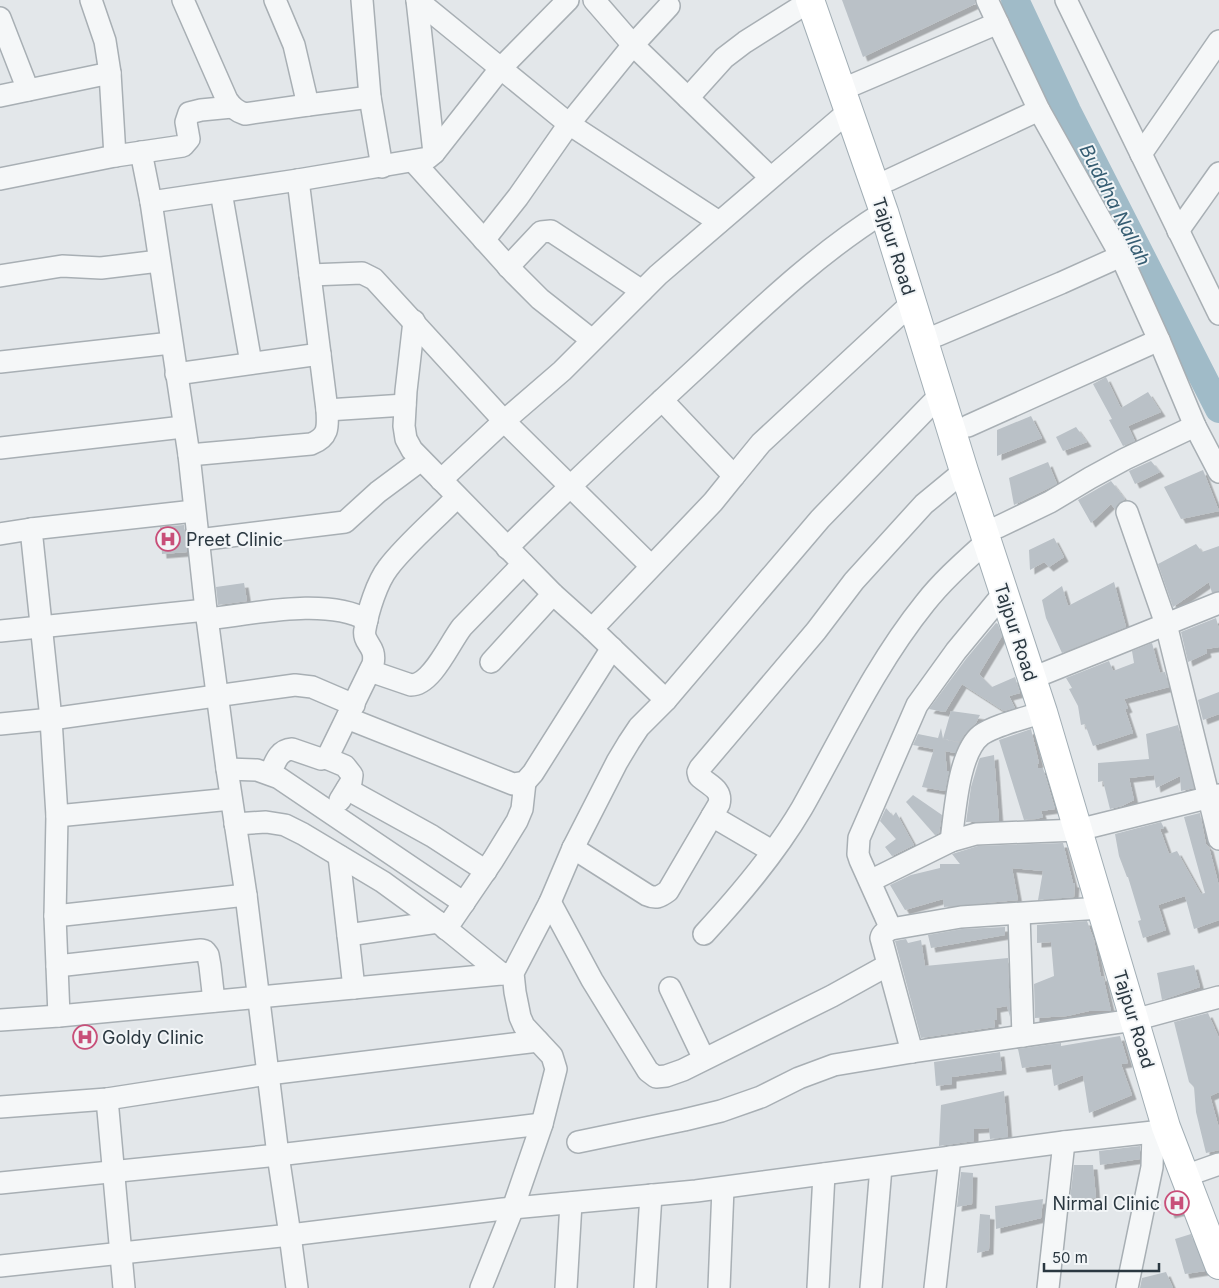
<svg xmlns="http://www.w3.org/2000/svg" width="1219" height="1288" font-family="Inter,sans-serif">
<style>
.lines{fill:none;stroke-linecap:round;stroke-linejoin:round}
.river{stroke:#a0bbc8;stroke-width:28}
.building{fill:#bac1c7;filter:url(#shadow)}
.minor-casing{stroke:#a8afb4;stroke-width:24}
.major-casing{stroke:#a2aeb5;stroke-width:30}
.minor{stroke:#f5f7f8;stroke-width:21}
.major{stroke:#fff;stroke-width:28}
.labels{text-anchor:middle;dominant-baseline:central;stroke-width:4;stroke-linejoin:round;paint-order:stroke}
.street-label{font-size:18px;fill:#2b3841;stroke:#f2f5f7}
.poi-label{font-size:18px;fill:#2b3841;stroke:#f2f5f7;text-anchor:start}
.water-label{font-size:19px;font-style:italic;fill:#375e73;stroke:#f2f5f7}
</style>
<defs>
<filter id="shadow"><feDropShadow dx="4.5" dy="4.5" stdDeviation="0" flood-color="#0004"/></filter>
</defs>
<rect width="100%" height="100%" fill="#e3e7ea"/>
<g class="lines">
<polyline class="river" points="1015,0 1067,111 1219,409"/>
</g>
<g class="building">
<polygon points="842,0 975,0 975,4 863,57"/>
<polygon points="1106,377 1121,408 1148,392 1161,412 1128,426 1135,441 1123,446 1109,420 1112,419 1093,384"/>
<polygon points="1031,416 1042,438 997,456 997,430"/>
<polygon points="1076,427 1087,442 1063,451 1056,437"/>
<polygon points="1151,461 1160,472 1135,484 1129,471"/>
<polygon points="1048,462 1057,484 1014,505 1009,478"/>
<polygon points="1203,470 1219,511 1181,519 1164,487"/>
<polygon points="1111,481 1125,499 1118,504 1115,509 1111,504 1091,523 1078,500"/>
<polygon points="184,525 187,552 162,554 160,527"/>
<polygon points="1054,538 1064,557 1049,567 1044,562 1030,570 1029,550"/>
<polygon points="1196,544 1202,552 1219,546 1219,591 1212,593 1209,582 1173,607 1158,564"/>
<polygon points="1114,582 1126,627 1062,653 1046,618 1042,600 1062,586 1068,606"/>
<polygon points="244,583 247,601 218,605 216,587"/>
<polygon points="1216,618 1219,629 1219,647 1206,649 1207,653 1188,662 1181,632"/>
<polygon points="996,623 998,624 1002,636 979,674 992,687 1015,677 1020,693 1009,696 1015,708 1004,711 962,684 945,712 929,709 966,659"/>
<polygon points="1152,643 1160,673 1165,672 1169,687 1124,699 1128,708 1125,709 1133,733 1093,746 1085,724 1081,725 1078,706 1069,689 1072,688 1066,678 1109,661 1113,671 1134,663 1132,651"/>
<polygon points="1219,692 1219,714 1203,720 1198,700"/>
<polygon points="951,711 980,715 976,723 964,735 960,742 943,739"/>
<polygon points="1178,725 1194,788 1181,791 1180,776 1156,788 1154,775 1129,778 1134,800 1122,806 1110,809 1103,781 1098,782 1098,763 1149,759 1146,734"/>
<polygon points="941,728 943,739 960,743 955,753 945,751 947,771 949,771 945,791 922,787 934,749 913,745 918,734 938,738"/>
<polygon points="1031,729 1039,763 1037,764 1038,768 1043,768 1055,809 1041,811 1043,817 1036,819 1024,820 999,740"/>
<polygon points="994,755 999,821 966,822 971,787 979,760 980,758"/>
<polygon points="913,795 942,815 939,833 935,835 906,802"/>
<polygon points="886,808 893,816 896,812 914,845 892,856 885,847 896,839 880,821"/>
<polygon points="1200,813 1206,844 1209,847 1219,886 1219,920 1194,929 1185,896 1158,905 1166,930 1143,938 1138,921 1141,920 1128,877 1127,877 1119,856 1115,834 1161,822 1164,828 1160,829 1169,854 1177,851 1201,894 1205,893 1184,817"/>
<polygon points="1063,843 1073,883 1075,883 1074,897 1038,900 1043,871 1012,868 1018,900 944,907 943,899 905,910 890,885 911,875 940,868 940,864 960,864 952,854 978,846"/>
<polygon points="1087,921 1094,940 1101,977 1103,976 1111,1011 1089,1011 1067,1016 1035,1018 1034,984 1054,976 1051,942 1037,943 1037,925"/>
<polygon points="1005,927 1005,935 931,948 928,935 962,929"/>
<polygon points="906,939 908,943 921,940 925,966 1008,958 1010,1017 1007,1006 996,1008 997,1020 994,1020 995,1027 921,1038 895,941"/>
<polygon points="1194,965 1200,987 1162,1000 1157,973"/>
<polygon points="1208,1013 1219,1038 1219,1092 1210,1096 1219,1128 1219,1150 1206,1153 1196,1112 1194,1087 1189,1082 1174,1022"/>
<polygon points="1120,1036 1128,1063 1121,1064 1132,1095 1089,1113 1083,1075 1054,1086 1051,1064 1022,1068 1018,1049 1061,1043 1061,1046"/>
<polygon points="1000,1052 1002,1070 952,1077 952,1084 936,1086 934,1062"/>
<polygon points="1004,1091 1008,1137 990,1139 989,1128 974,1129 974,1141 939,1146 941,1105"/>
<polygon points="1140,1146 1140,1159 1100,1165 1099,1151"/>
<polygon points="1074,1165 1093,1165 1096,1198 1070,1199"/>
<polygon points="961,1172 973,1173 972,1204 957,1207"/>
<polygon points="1176,1196 1182,1211 1170,1214 1166,1199"/>
<polygon points="1043,1199 1041,1218 996,1229 995,1206"/>
<polygon points="980,1214 990,1215 989,1250 977,1253"/>
<polygon points="1191,1234 1205,1271 1185,1274 1175,1239"/>
<polygon points="1166,1272 1173,1288 1140,1288 1142,1278"/>
</g>
<g class="lines">
<g class="minor-casing">
<g id="minor">
<polyline points="91,0 105,41 110,73 115,156"/>
<path d="M 183,0 L 227,100 C 232,107 236,111 245,114 L 308,105"/>
<polyline points="275,0 294,45 308,105 370,97"/>
<polyline points="362,0 370,97 382,167"/>
<polyline points="417,0 569,124 719,222"/>
<polyline points="417,0 434,153"/>
<polyline points="594,0 633,45 770,177"/>
<polyline points="987,0 1039,110 1121,256 1159,340 1195,426 1219,472"/>
<polyline points="1066,0 1219,314"/>
<polyline points="0,18 28,90"/>
<polyline points="855,84 998,23"/>
<polyline points="0,96 110,73"/>
<polyline points="688,98 724,58 745,42 810,1"/>
<polyline points="141,152 151,202 189,455 206,610 227,769 246,895 278,1155 290,1235 297,1288"/>
<polyline points="1141,154 1219,41"/>
<polyline points="413,161 514,273 540,299 592,340"/>
<polyline points="0,179 115,156 183,146 189,139 186,122 189,113 201,110 232,107"/>
<polyline points="889,180 1039,110"/>
<polyline points="221,192 251,363"/>
<polyline points="151,202 298,180 428,158 434,153 500,69 568,0"/>
<polyline points="1178,231 1219,173"/>
<polyline points="484,240 518,197 569,124 633,45 669,6"/>
<polyline points="508,267 541,232 551,231 642,291"/>
<polyline points="310,275 362,273 374,279 504,421 651,566"/>
<polyline points="0,276 62,266 101,268 159,261"/>
<polyline points="414,321 406,391 404,426 406,439 412,450 553,594 592,629 666,700"/>
<polyline points="938,335 1061,283 1121,256"/>
<polyline points="0,362 171,343"/>
<polyline points="176,374 320,354"/>
<polyline points="327,410 405,405"/>
<polyline points="968,426 1159,340"/>
<polyline points="0,448 183,427"/>
<path d="M 189,455 L 311,444 C 329,437 328,427 327,410 L 298,180"/>
<polyline points="734,476 761,443 913,302"/>
<polyline points="441,480 504,421 562,371 658,275 849,111"/>
<polyline points="1127,512 1166,624 1219,839"/>
<polyline points="998,527 1050,502 1090,478 1125,459 1195,426"/>
<polyline points="0,534 31,529"/>
<polyline points="198,540 345,522 378,492 421,460"/>
<path d="M 507,548 C 571,484 637,423 703,362 C 760,309 818,253 884,212"/>
<path d="M 207,619 C 253,614 326,597 367,620"/>
<polyline points="592,629 713,502 734,476 662,400"/>
<polyline points="0,631 206,610"/>
<polyline points="491,662 553,594"/>
<path d="M 370,671 L 411,685 C 432,685 450,642 462,627 L 523,564"/>
<polyline points="1045,673 1219,603"/>
<polyline points="347,718 513,784 525,782 533,773 612,648"/>
<polyline points="0,724 51,719 295,685 312,687 354,705"/>
<polyline points="326,758 345,766 352,775 351,782 340,800"/>
<polyline points="227,769 257,770 279,778 464,903"/>
<path d="M 270,774 C 275,763 278,750 292,749 L 321,759 L 326,758 L 330,752 L 373,664 C 377,645 362,644 365,629 C 368,611 377,582 388,568 C 406,544 436,519 457,497"/>
<polyline points="347,789 432,836 486,871"/>
<polyline points="57,816 231,799"/>
<polyline points="712,816 772,851"/>
<polyline points="235,824 266,822 285,825 303,834 383,882 438,922 502,974"/>
<path d="M 951,841 C 955,813 958,753 981,735 C 995,725 1026,718 1043,712"/>
<path d="M 573,848 L 647,895 C 656,899 660,897 668,891 L 719,804 C 723,789 708,785 699,776 L 698,772 L 700,768 L 816,631 L 854,581 L 924,504 L 964,471"/>
<polyline points="339,856 354,988"/>
<polyline points="870,881 951,841 976,834 1078,830 1219,795"/>
<polyline points="550,902 592,980 648,1071 656,1077 666,1076 683,1070 832,996 888,965"/>
<polyline points="1019,914 1023,1036"/>
<polyline points="55,916 246,895"/>
<polyline points="446,929 493,860 517,821 522,809 525,782"/>
<polyline points="891,929 860,860 858,854 859,838 917,705 956,651 1003,594"/>
<path d="M 704,934 C 740,895 775,854 802,808 C 841,739 875,665 925,603 C 943,580 965,561 987,541"/>
<polyline points="348,935 438,922"/>
<polyline points="57,966 201,950 205,951 208,955 210,966 214,1001"/>
<polyline points="670,988 704,1059"/>
<polyline points="59,1016 55,916 57,816 51,719 31,529 194,511"/>
<polyline points="0,1020 59,1016 513,973"/>
<path d="M 912,1052 L 881,938 C 882,933 887,931 891,929 L 961,917 L 1101,908"/>
<polyline points="107,1099 124,1288"/>
<polyline points="0,1107 107,1099 268,1074 538,1041"/>
<polyline points="578,1142 684,1120 721,1111 761,1097 799,1078 834,1065 912,1052 1134,1020 1219,997"/>
<polyline points="1185,1176 1219,1164"/>
<polyline points="0,1183 278,1155 542,1124"/>
<polyline points="0,1266 290,1235 503,1209 696,1191 1064,1142 1153,1132 1166,1127"/>
<polyline points="481,1288 513,1208 542,1124 556,1069 552,1056 524,1026 520,1017 515,992 513,973 550,902 573,848 617,762 629,742 639,727 666,700 820,519 941,394"/>
<polyline points="566,1288 571,1203"/>
<polyline points="645,1288 651,1195"/>
<polyline points="719,1288 723,1188"/>
<polyline points="818,1288 824,1174"/>
<polyline points="871,1288 881,1167"/>
<polyline points="935,1288 950,1157"/>
<polyline points="1048,1288 1064,1142"/>
<polyline points="1127,1288 1152,1167 1153,1132"/>
</g>
</g>
<g class="major-casing">
<polyline id="major" points="810,0 884,212 964,471 1043,712 1166,1127 1219,1265"/>
</g>
<use href="#minor" class="minor"/>
<use href="#major" class="major"/>
</g>
<defs>
<g id="hospital-ring" transform="scale(1.25)"><circle r="9.5" fill="#f2f5f7" stroke="#c84f79" stroke-width="1.5"/><path d="M-5-5h3v3.5h4V-5h3V5h-3V1.5h-4V5h-3Z" fill="#c84f79"/></g>
</defs>
<g fill-rule="evenodd">
<use href="#hospital-ring" x="168" y="539"/>
<use href="#hospital-ring" x="85" y="1037"/>
<use href="#hospital-ring" x="1177" y="1203"/>
</g>
<g class="labels">
<g class="street-label">
<text transform="translate(894 246) rotate(72)">Tajpur Road</text>
<text transform="translate(1016 632) rotate(72)">Tajpur Road</text>
<text transform="translate(1134 1019) rotate(73)">Tajpur Road</text>
</g>
<g class="poi-label">
<text x="186" y="539">Preet Clinic</text>
<text x="102" y="1037">Goldy Clinic</text>
<text x="1160" y="1203" text-anchor="end">Nirmal Clinic</text>
</g>
<g class="water-label">
<text transform="translate(1115 205) rotate(63)">Buddha Nallah</text>
</g>
</g>
<path d="M1044 1263v8h115v-8" fill="none" stroke="#2b3841" stroke-width="2.5"/>
<text x="1052" y="1263" font-size="15" fill="#2b3841" stroke="#f2f5f7" stroke-width="4" paint-order="stroke">50 m</text>
</svg>
